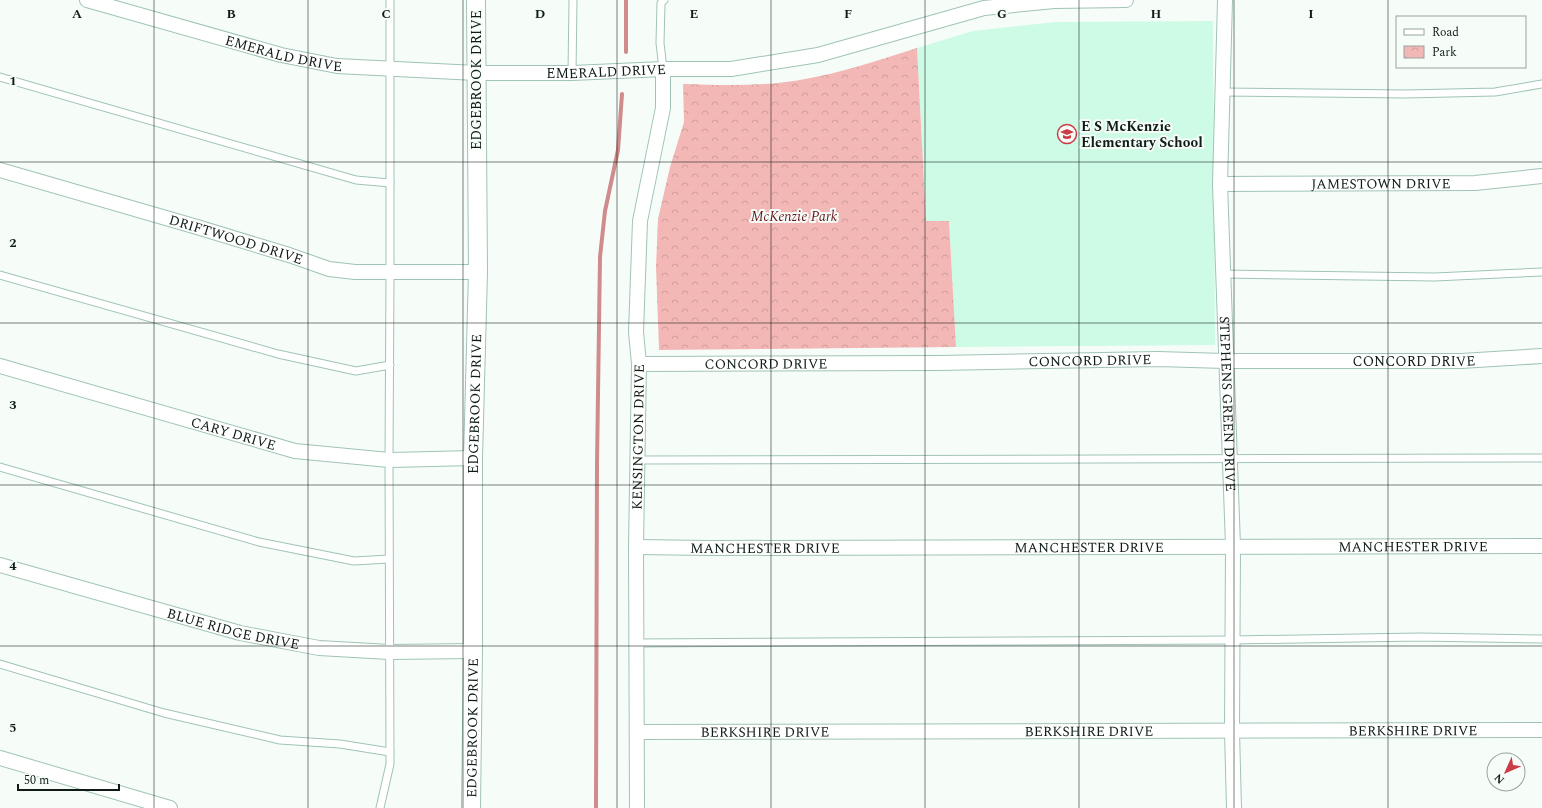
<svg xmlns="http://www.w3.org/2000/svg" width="1542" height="808" font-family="Spectral,serif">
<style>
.built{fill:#cdfbe5}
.park{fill:url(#park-crowns)}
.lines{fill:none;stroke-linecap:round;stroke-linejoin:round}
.stream{stroke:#cf8c8a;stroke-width:4}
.service-casing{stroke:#a0c4b3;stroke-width:9}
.minor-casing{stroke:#a0c4b3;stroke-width:16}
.tertiary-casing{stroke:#a0c4b3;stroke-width:20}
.service{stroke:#fff;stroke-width:7}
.minor{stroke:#fff;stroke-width:14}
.tertiary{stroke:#fff;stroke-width:18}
.grid{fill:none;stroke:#0f1c16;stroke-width:1;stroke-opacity:0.55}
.labels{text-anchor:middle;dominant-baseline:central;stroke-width:4;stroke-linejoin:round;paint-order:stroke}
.street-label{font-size:14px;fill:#0f1c16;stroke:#f6fdf9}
.poi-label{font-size:14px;font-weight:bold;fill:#0f1c16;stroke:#f6fdf9;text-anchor:start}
.park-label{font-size:14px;font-style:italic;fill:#67171e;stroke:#f6fdf9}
.grid-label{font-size:13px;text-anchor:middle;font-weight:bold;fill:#0f1c16;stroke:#f6fdf9;stroke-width:4;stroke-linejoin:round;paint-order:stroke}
</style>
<defs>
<pattern id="park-crowns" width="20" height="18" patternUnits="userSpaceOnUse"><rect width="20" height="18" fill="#f3b7b5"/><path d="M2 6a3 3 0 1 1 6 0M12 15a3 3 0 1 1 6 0" fill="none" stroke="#cf9d9b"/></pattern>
</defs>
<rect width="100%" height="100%" fill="#f6fdf9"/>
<polygon class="built" points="1213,21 1215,345 956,347 949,221 926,222 917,48 973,31 1055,22"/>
<path class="park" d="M 917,48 L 926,221 L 949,221 L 956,347 L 659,350 L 656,267 L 658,219 L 670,167 L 684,122 L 683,84 C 714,85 746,86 778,83 C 825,78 871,63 917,48 Z"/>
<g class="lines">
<g class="stream">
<polyline points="626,0 626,52"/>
<polyline points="596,808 597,463 600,257 605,211 618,150 622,94"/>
</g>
<g class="service-casing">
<g id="service">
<polyline points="663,69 660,43 661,3 664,0"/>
<polyline points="572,73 573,0"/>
<polyline points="0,77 356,180 390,183"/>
<polyline points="1222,92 1405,94 1495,92 1542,84"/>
<polyline points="1223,274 1435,277 1542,272"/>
<polyline points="0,275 278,354 356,371 390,365"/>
<polyline points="637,460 1542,458"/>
<polyline points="0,467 259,542 354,561 389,559"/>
<polyline points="636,643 1233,640 1419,637 1542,639"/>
<polyline points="0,664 164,713 280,740 340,744 390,752"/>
<polyline points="380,808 390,764 389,460 390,272 390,0"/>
</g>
</g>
<g class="minor-casing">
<g id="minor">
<path id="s1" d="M 87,0 L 281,55 L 337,66 L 476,73 L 572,73 L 663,69 L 731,69 L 818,55 L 984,8 L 1054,1 L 1126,0"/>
<path id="s2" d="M 1225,0 L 1220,184 L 1233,546 L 1232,731 L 1234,808"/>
<path id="s3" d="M 0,170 L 197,227 L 289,255 L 329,269 L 355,272 L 478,272"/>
<path id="s4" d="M 1220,184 L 1475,183 L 1542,176"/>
<path id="s5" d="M 639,364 L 938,363 L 1158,359 L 1225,361 L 1461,361 L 1542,356"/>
<path id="s6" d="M 0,366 L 295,451 L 389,460 L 473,458"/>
<path id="s7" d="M 636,547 L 711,548 L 1542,546"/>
<path id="s8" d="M 0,565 L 240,633 L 319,648 L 389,652 L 473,651"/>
<path id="s9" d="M 637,732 L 1542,730"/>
<polyline points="0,758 170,808"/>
<path id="s10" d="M 637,808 L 636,547 L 639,364 L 636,332 L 640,221 L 663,108 L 663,69"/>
</g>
</g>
<g class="tertiary-casing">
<g id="tertiary">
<path id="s11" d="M 471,808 L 473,651 L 473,458 L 478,272 L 476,0"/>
</g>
</g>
<use href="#service" class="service"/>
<use href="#minor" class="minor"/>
<use href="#tertiary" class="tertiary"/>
</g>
<path class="grid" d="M 154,0 L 154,808M 308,0 L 308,808M 463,0 L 463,808M 617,0 L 617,808M 771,0 L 771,808M 925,0 L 925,808M 1079,0 L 1079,808M 1234,0 L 1234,808M 1388,0 L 1388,808M 0,162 L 1542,162M 0,323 L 1542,323M 0,485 L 1542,485M 0,646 L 1542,646"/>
<defs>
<g id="school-ring" transform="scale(1)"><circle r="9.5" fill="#f6fdf9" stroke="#cc3c46" stroke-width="1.5"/><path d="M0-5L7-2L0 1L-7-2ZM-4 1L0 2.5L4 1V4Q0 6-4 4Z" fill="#cc3c46"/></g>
</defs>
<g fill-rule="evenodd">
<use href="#school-ring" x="1067" y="134"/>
</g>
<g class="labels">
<g class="street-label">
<text stroke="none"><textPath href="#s1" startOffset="204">EMERALD DRIVE</textPath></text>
<text stroke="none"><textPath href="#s1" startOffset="528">EMERALD DRIVE</textPath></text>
<text transform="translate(476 80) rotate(-90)">EDGEBROOK DRIVE</text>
<text stroke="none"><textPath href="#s4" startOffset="161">JAMESTOWN DRIVE</textPath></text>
<text stroke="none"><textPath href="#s3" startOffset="246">DRIFTWOOD DRIVE</textPath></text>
<text stroke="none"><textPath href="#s5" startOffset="451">CONCORD DRIVE</textPath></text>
<text stroke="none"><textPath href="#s5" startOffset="775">CONCORD DRIVE</textPath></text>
<text stroke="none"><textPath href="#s5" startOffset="127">CONCORD DRIVE</textPath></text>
<text stroke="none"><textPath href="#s11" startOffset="404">EDGEBROOK DRIVE</textPath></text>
<text stroke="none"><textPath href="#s2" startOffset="404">STEPHENS GREEN DRIVE</textPath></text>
<text stroke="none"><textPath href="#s6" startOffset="243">CARY DRIVE</textPath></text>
<text stroke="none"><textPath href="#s10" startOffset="371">KENSINGTON DRIVE</textPath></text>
<text stroke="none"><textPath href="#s7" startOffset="777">MANCHESTER DRIVE</textPath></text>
<text stroke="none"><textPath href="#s7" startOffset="453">MANCHESTER DRIVE</textPath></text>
<text stroke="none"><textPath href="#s7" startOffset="129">MANCHESTER DRIVE</textPath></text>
<text stroke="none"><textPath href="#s8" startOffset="242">BLUE RIDGE DRIVE</textPath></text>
<text stroke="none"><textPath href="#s11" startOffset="80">EDGEBROOK DRIVE</textPath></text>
<text stroke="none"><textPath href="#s9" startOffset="776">BERKSHIRE DRIVE</textPath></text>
<text stroke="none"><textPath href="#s9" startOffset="128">BERKSHIRE DRIVE</textPath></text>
<text stroke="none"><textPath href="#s9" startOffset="452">BERKSHIRE DRIVE</textPath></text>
</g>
<g class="poi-label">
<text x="1081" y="126">E S McKenzie<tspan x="1081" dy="16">Elementary School</tspan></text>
</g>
<g class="park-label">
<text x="794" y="216">McKenzie Park</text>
</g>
</g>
<g class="grid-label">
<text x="77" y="18">A</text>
<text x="231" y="18">B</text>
<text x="386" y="18">C</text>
<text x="540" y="18">D</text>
<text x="694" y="18">E</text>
<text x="848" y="18">F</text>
<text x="1002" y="18">G</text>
<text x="1156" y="18">H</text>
<text x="1311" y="18">I</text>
<text x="13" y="85">1</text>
<text x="13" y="247">2</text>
<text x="13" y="409">3</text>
<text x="13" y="570">4</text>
<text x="13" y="732">5</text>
</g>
<rect x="1396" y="16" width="130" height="52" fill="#f6fdf9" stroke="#9aa39e"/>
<rect x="1404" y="29" width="20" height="6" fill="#ffffff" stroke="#9aa39e"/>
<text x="1432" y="36" font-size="12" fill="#0f1c16">Road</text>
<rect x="1404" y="46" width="20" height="12" fill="url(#park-crowns)" stroke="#9aa39e"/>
<text x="1432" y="56" font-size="12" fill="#0f1c16">Park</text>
<g transform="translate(1506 772) rotate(225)"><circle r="19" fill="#f6fdf9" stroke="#9aa39e"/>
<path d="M0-3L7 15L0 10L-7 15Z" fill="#cc3c46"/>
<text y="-6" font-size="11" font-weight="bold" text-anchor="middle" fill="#0f1c16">N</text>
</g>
<path d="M18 784v6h101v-6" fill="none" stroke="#0f1c16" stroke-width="2"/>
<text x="24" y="784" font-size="12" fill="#0f1c16" stroke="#f6fdf9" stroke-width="3" paint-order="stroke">50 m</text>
</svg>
